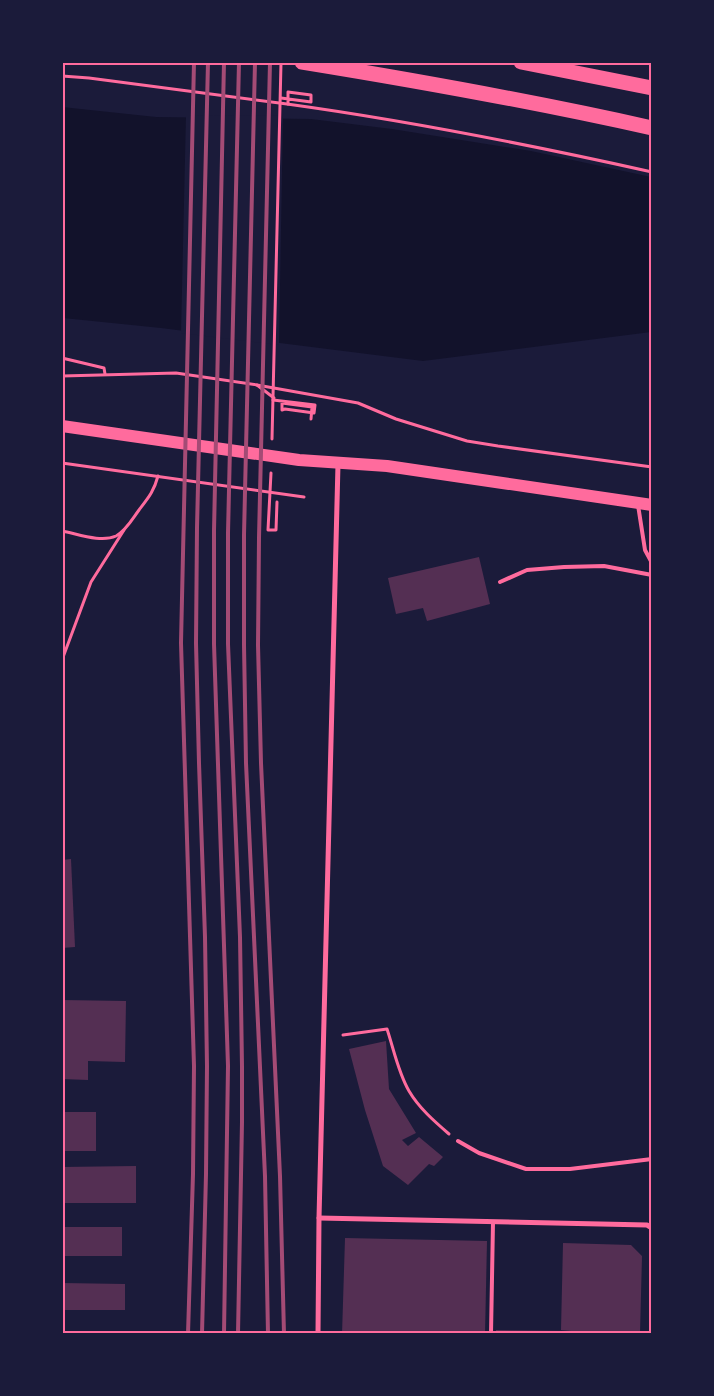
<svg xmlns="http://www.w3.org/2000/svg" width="714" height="1396" font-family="'IBM Plex Sans',sans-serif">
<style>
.water{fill:#12122b}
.pier{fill:#1b1b3a}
.building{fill:#542f53}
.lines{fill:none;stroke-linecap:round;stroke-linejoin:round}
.path{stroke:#ff6b9d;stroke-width:3}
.service{stroke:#ff6b9d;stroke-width:4}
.minor{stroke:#ff6b9d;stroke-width:5}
.primary{stroke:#ff6b9d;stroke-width:12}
.motorway{stroke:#ff6b9d;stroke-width:15}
.rail{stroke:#a44b75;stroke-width:4}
.neatline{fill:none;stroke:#ff6b9d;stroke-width:2}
</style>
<rect width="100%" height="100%" fill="#1b1b3a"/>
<polygon class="water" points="62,107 156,117 311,119 392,129 531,151 651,177 651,332 423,361 161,328 63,318"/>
<polygon class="pier" points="186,115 283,116 279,345 181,333"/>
<g class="building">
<polygon points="479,557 490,604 427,621 423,608 396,614 388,578"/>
<polygon points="71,859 75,947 62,948 62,860"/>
<polygon points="62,1000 126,1001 125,1062 88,1061 88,1080 62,1079"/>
<polygon points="386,1041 389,1089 416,1133 402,1140 408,1146 419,1137 443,1157 434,1166 429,1164 408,1185 383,1166 365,1110 349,1049"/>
<rect x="62" y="1112" width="34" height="39"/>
<polygon points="136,1166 136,1203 62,1203 62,1167"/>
<rect x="62" y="1227" width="60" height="29"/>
<polygon points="345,1238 487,1241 485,1334 342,1334"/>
<polygon points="563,1243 631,1245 642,1256 640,1334 496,1334 496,1330 571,1331 561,1330"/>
<polygon points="62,1283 125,1284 125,1310 62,1310"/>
</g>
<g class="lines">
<g class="path">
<path d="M 62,76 L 89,78 C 155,87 221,95 287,104 C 410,121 531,145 652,172"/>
<polyline points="281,98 311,102 311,95 288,92 288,104"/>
<polyline points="62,358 104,368 105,374"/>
<polyline points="62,376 176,373 257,385 358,403 396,419 467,441 498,446 652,467"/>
<polyline points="257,385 274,398"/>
<polyline points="273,400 315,405 314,413 285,409 282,410 282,403 312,407 311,419"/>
<polyline points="272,439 281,63"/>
<polyline points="62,463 304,497"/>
<polyline points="271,473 268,530 276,530 277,502"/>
<path d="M 62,531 C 78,534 101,543 116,536 C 126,531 133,518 139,510 C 149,497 154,491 158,476"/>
<polyline points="62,660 91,582 124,530"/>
<path d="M 343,1035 L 387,1029 C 394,1050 398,1072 409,1091 C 419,1108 434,1121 449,1134"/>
</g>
<g class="service">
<polyline points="638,505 645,550 652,563"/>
<polyline points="500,582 527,570 564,567 604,566 652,575"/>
<polyline points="458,1141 479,1153 526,1169 570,1169 652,1159"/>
<polyline points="491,1334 493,1222"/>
</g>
<g class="minor">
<polyline points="319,1218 647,1225 652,1228"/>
<polyline points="318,1334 319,1218 338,464"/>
</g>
<polyline class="primary" points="62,426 299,460 387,466 652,505"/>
<g class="motorway">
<path d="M 302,62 C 419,81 536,102 652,128"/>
<polyline points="521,62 652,88"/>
</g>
<g class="rail">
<polyline points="224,62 214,531 214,644 228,1066 224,1334"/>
<polyline points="255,62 244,535 244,645 246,763 265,1176 268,1334"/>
<polyline points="270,62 259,538 258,645 261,763 280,1176 284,1334"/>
<polyline points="188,1334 193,1174 194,1066 181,643 194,62"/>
<polyline points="202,1334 206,1174 207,1066 205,937 199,763 196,643 197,528 208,62"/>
<polyline points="238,1334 242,1122 242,1066 240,937 228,644 228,533 239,62"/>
</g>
</g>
<rect width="714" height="1396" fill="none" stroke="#1b1b3a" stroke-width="128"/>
<rect x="64" y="64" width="586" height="1268" class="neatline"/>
</svg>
